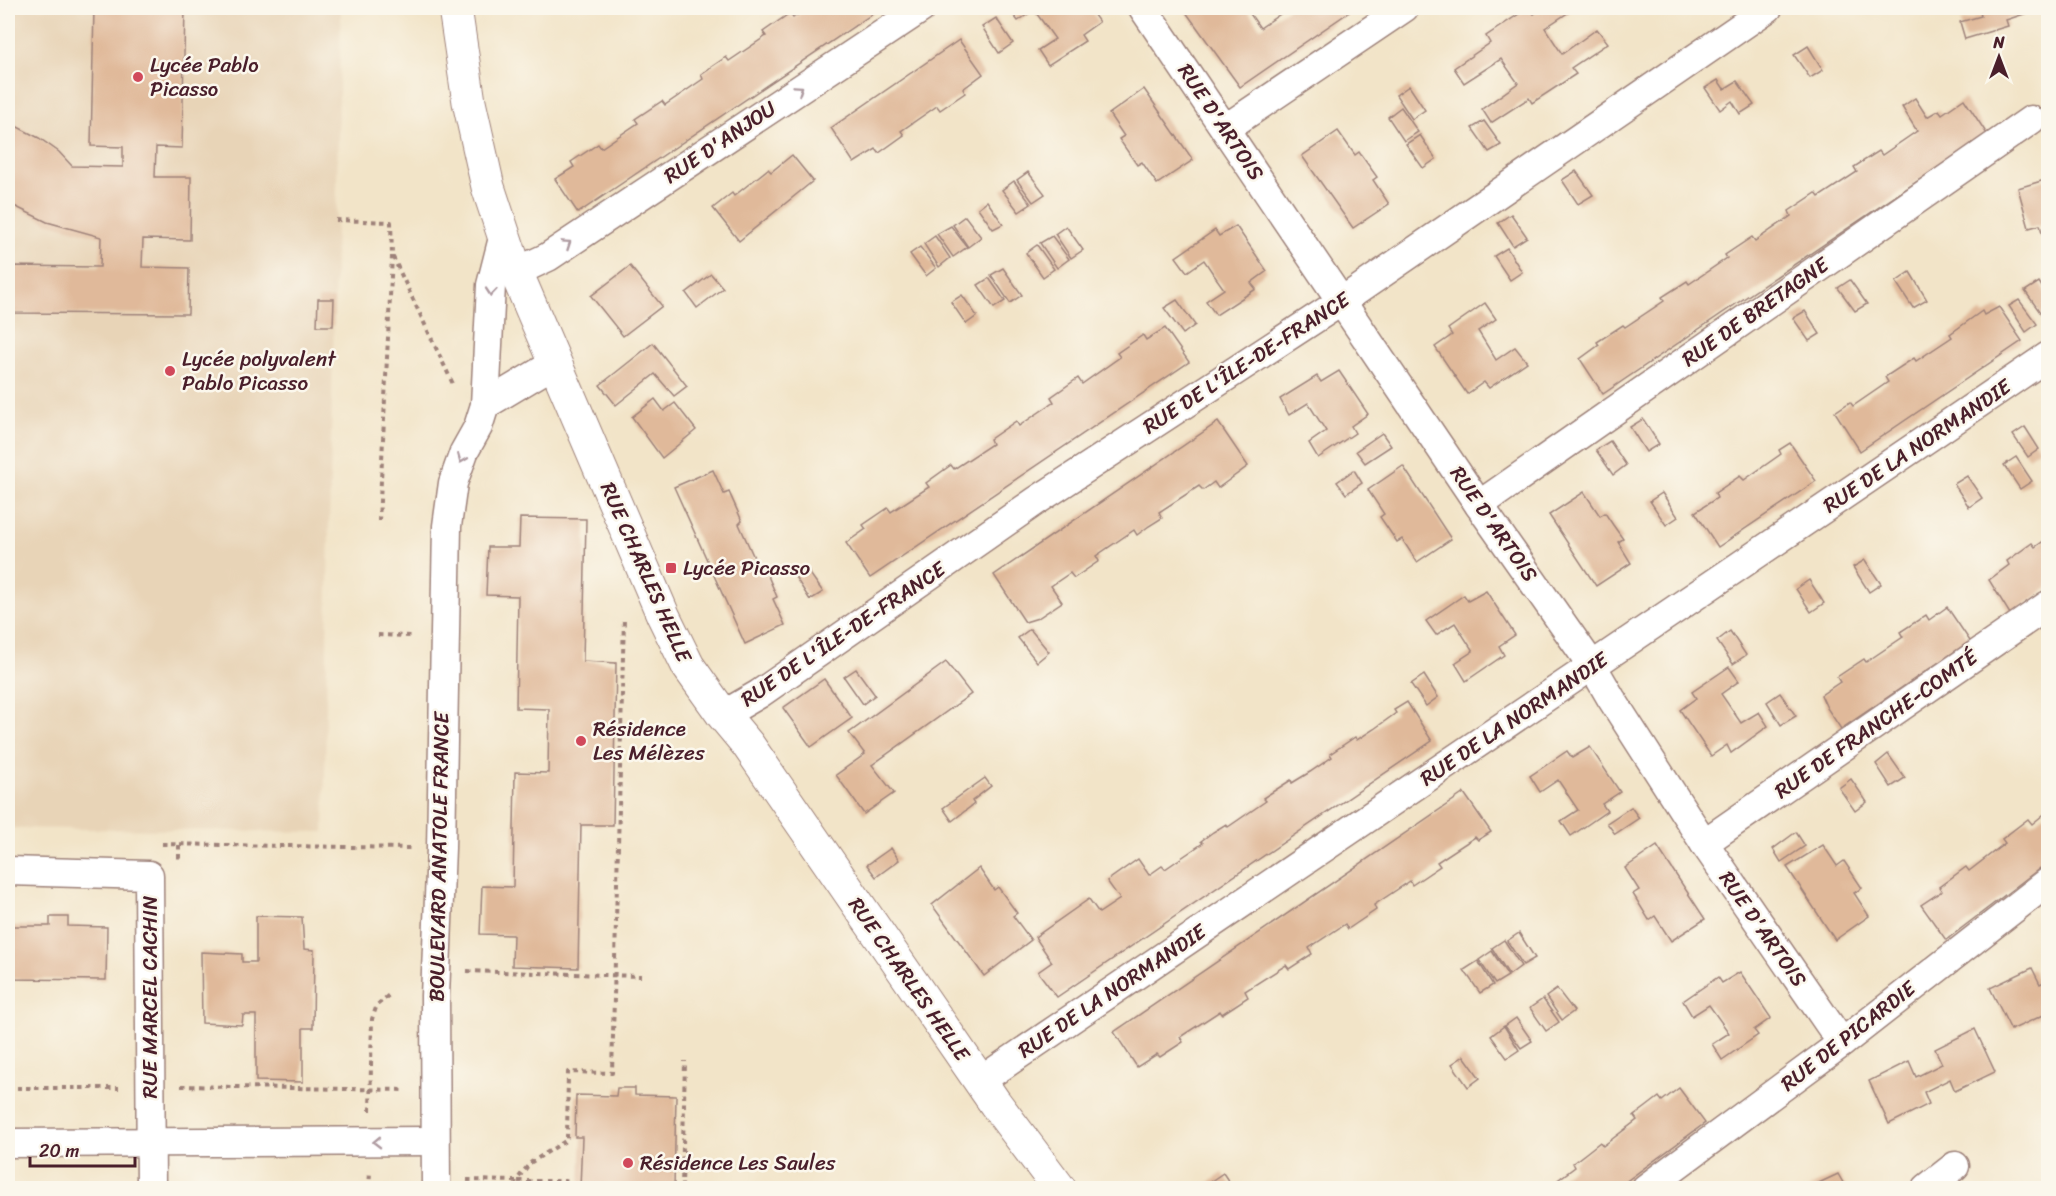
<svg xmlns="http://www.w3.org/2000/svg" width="2056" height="1196" font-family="Sriracha,sans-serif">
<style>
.built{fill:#e8d4b7}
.building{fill:#e0b99a}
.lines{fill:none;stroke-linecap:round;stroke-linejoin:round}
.minor-casing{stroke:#9e827a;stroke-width:31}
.tertiary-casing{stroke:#9e827a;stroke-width:35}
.path{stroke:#9e827a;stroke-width:4;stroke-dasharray:4.5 4.5;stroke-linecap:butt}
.minor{stroke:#fff;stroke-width:28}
.tertiary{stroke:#fff;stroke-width:33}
.oneway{stroke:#ae9aa0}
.poi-dot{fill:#d1495b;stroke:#fbf7ec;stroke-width:2}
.labels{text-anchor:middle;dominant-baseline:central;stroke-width:5;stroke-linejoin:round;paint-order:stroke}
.poi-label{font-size:21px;fill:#4a1f2b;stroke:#fbf7ec;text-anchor:start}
.street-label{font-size:21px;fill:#4a1f2b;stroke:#fbf7ec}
</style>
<rect width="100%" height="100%" fill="#fbf7ec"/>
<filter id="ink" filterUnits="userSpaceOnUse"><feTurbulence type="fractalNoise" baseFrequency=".0167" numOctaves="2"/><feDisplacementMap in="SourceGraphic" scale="12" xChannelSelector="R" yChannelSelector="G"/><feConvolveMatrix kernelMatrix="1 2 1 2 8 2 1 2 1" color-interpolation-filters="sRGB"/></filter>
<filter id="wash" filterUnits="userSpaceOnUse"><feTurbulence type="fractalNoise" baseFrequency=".008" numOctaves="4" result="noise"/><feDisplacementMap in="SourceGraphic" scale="24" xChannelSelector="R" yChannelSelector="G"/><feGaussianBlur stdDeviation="1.35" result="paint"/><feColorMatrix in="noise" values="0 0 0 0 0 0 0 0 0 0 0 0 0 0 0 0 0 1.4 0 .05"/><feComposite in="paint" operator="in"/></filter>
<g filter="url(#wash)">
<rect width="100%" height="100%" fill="#f2e4c8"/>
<polygon class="built" points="8,8 341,8 329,522 324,832 8,828"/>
<g id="blocks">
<g class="building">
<polygon points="94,8 185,8 182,148 156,147 155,177 191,177 190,240 143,239 142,267 189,268 188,314 8,313 8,266 100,267 101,237 47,222 8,203 8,122 39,138 59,152 72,166 123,167 123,147 91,146"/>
<polygon points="808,8 881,8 578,213 555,179 574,167 571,162 598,144 601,148 638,123 635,119 662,101 665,105 703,79 701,74 726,57 729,61 766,36 763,32 790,13 793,18"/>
<polygon points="1008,8 1089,8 1099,22 1081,35 1085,41 1048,65 1038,50 1055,39 1045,25 1034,10 1018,21"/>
<polygon points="1183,8 1246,8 1260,28 1289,8 1355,8 1240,87"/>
<polygon points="1528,8 1534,14 1543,8 1575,8 1545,28 1562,54 1597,29 1608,43 1571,68 1576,74 1532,103 1529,98 1491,123 1482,109 1518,83 1501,59 1464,83 1454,68 1490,43 1486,36"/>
<polygon points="1979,8 2025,8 2027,13 2006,20 2008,26 1965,39 1960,22 1981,16"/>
<polygon points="996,18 1013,43 999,53 982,27"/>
<polygon points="959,40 983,74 963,89 965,93 940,110 937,106 901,131 904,135 879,153 876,149 854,163 831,128"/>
<polygon points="1808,46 1823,70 1810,78 1794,55"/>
<polygon points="1718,80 1724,89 1737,81 1754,105 1740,114 1732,101 1720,110 1705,88"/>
<polygon points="1409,86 1425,110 1412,119 1396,95"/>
<polygon points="1144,89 1193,160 1157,184 1142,162 1137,165 1119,139 1124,136 1109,114"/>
<polygon points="1915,98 1927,117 1939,110 1942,114 1964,99 1987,134 1603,394 1580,359 1599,345 1597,342 1623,325 1625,327 1664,301 1662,297 1687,281 1689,284 1727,258 1725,255 1752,237 1755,241 1791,216 1789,211 1816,193 1819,197 1857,172 1854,167 1879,151 1882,155 1917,131 1902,107"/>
<polygon points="1401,107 1418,132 1404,141 1388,117"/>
<polygon points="1484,121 1501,145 1489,152 1472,128"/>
<polygon points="1338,131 1355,155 1359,152 1377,177 1373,180 1389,204 1353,228 1302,156"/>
<polygon points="1420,135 1436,159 1423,168 1406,144"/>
<polygon points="792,155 813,181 739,241 713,208 732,193 734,196 768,169 771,172"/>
<polygon points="1576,171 1593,195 1578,204 1562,180"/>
<polygon points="1028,172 1045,194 1033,202 1017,180"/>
<polygon points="2048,179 2048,239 2044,240 2040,225 2029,228 2018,188"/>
<polygon points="1014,181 1031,204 1019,212 1002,190"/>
<polygon points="987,201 1003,224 993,229 978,208"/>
<polygon points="1511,214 1527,237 1513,246 1498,223"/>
<polygon points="965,216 981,237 968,247 953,225"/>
<polygon points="951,226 967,247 953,257 937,234"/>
<polygon points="1066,226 1083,250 1071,258 1055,234"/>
<polygon points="1236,226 1267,271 1251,283 1256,289 1216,315 1206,301 1224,289 1214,275 1204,260 1187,272 1176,257 1215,230 1219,236"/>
<polygon points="935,236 950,258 939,267 924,244"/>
<polygon points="1052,236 1069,259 1057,268 1040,243"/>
<polygon points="1037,245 1054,269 1043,277 1026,253"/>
<polygon points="920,247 936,268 926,276 910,254"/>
<polygon points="1507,248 1522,272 1510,280 1494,256"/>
<polygon points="630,266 662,306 623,336 591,296"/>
<polygon points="1003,268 1022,295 1010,303 991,275"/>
<polygon points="1910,272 1927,300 1913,308 1896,282"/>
<polygon points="711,274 723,288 697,308 686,293"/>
<polygon points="989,278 1005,301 994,308 978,285"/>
<polygon points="1850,280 1867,304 1855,311 1838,288"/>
<polygon points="2039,282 2048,296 2048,310 2042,315 2025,291"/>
<polygon points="962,295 977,316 966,324 951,302"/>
<polygon points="318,299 334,299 333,326 317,326"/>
<polygon points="1177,300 1195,325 1183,334 1164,308"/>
<polygon points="2019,300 2037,324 2026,332 2009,306"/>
<polygon points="1485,303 1496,319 1478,331 1496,360 1515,347 1527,362 1489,388 1484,382 1467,394 1435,347 1452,335 1448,329"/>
<polygon points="1999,307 2022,341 1860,451 1835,412 1850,402 1853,406 1888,382 1885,377 1914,358 1916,361 1952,337 1950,334 1982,311 1984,315"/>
<polygon points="1805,311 1820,334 1809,341 1793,318"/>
<polygon points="1165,328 1189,362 870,578 846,543 866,529 863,525 888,508 891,512 929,487 926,483 951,465 954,469 992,444 990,439 1016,421 1019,426 1054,402 1051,397 1078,378 1082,384 1120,357 1117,353 1143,335 1146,340"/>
<polygon points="653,343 687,386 674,396 655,374 616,405 600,385"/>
<polygon points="1339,371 1368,414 1351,426 1355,433 1318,458 1309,443 1326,431 1308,403 1289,415 1280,399 1317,376 1321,382"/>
<polygon points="655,399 664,411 675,403 696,430 662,458 632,417"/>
<polygon points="1643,419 1659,444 1646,452 1630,427"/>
<polygon points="1218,422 1248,466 1218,488 1214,482 1203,490 1199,486 1159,512 1162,518 1149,526 1137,535 1134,530 1096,556 1099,561 1074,578 1070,573 1051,586 1062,602 1038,618 1025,622 994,575"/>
<polygon points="2025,427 2039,449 2028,457 2013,435"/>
<polygon points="1382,433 1391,446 1365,463 1356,451"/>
<polygon points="1610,441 1626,465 1613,475 1596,450"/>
<polygon points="1790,443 1816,481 1718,547 1695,512 1717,498 1715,493 1740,476 1744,480 1781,454 1779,450"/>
<polygon points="2016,457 2032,481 2020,489 2004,465"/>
<polygon points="1403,466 1451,539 1417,562 1402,539 1397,542 1380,517 1384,514 1368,490"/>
<polygon points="713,470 724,494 729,492 742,521 739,524 760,571 765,569 777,597 773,599 785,625 745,644 674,487"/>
<polygon points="1354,470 1362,483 1346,494 1337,482"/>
<polygon points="1967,476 1982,498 1969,507 1954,484"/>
<polygon points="1584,492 1600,516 1605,513 1613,525 1623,539 1618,542 1631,563 1596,586 1549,515"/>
<polygon points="1662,493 1678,517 1666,525 1650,501"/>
<polygon points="520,518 586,519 583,661 616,663 613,825 581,825 578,968 512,966 513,935 480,934 482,886 513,887 515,772 548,773 549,709 516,708 518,596 486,595 488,547 519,547"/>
<polygon points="2048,538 2048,588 2010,614 1989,580 2009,565 2007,561 2032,543 2035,547"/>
<polygon points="1865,560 1881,584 1869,592 1853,567"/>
<polygon points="806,568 823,592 810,600 794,575"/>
<polygon points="1809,580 1824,603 1811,612 1796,589"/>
<polygon points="1486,591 1515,635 1499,646 1504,655 1466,681 1455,663 1473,651 1455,623 1436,635 1426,621 1464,595 1468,601"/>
<polygon points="1947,607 1970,641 1841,729 1827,708 1821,695 1840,682 1837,677 1864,659 1866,662 1903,637 1900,632 1926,615 1929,620"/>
<polygon points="1030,629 1049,652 1037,662 1018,638"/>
<polygon points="1730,631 1746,655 1733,664 1717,641"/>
<polygon points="946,662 971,694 872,765 894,793 864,814 836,775 865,754 849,733"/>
<polygon points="1729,667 1739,681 1721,694 1741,723 1759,712 1768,726 1731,753 1727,745 1711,756 1680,710 1696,698 1692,692"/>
<polygon points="856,669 875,695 863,704 844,677"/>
<polygon points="1424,675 1438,697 1426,706 1411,684"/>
<polygon points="824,679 852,718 811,747 783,708"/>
<polygon points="1780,693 1796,716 1781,725 1767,702"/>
<polygon points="1407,702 1432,741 1057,997 1038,972 1052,962 1035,937 1089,899 1099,913 1120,899 1107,881 1138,859 1149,875 1162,866 1165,869 1203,843 1201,841 1213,832 1226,824 1228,827 1266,801 1263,798 1291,780 1292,783 1310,772 1332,757 1330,754 1355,737 1357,740 1374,729 1396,713 1394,710"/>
<polygon points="1590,747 1620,792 1602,804 1607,811 1571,836 1561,821 1578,810 1558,780 1540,792 1530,776 1567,751 1572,758"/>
<polygon points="1888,754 1905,778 1891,787 1876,764"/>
<polygon points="985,778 991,786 972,801 974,804 952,821 943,808"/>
<polygon points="1851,779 1867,802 1855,811 1839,788"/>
<polygon points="1464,793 1491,832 1478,840 1475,837 1437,862 1440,866 1412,885 1410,881 1374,905 1376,910 1348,929 1345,924 1309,948 1312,954 1289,969 1286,965 1245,991 1248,997 1222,1014 1220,1011 1180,1037 1183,1042 1160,1057 1157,1054 1137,1067 1114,1032"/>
<polygon points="1631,807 1639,818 1615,834 1607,823"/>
<polygon points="2048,811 2048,862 1946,940 1921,905 1942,891 1939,887 1966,867 1969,871 2005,843 2002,839 2028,819 2032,824"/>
<polygon points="1796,832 1805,846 1781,862 1773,849"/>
<polygon points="1823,845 1837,866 1844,861 1862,888 1854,893 1869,916 1835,940 1787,867"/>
<polygon points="1657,846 1705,919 1671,941 1655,916 1649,920 1633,894 1639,890 1625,868"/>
<polygon points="891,848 899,860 876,877 867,865"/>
<polygon points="979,868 994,890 998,887 1017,913 1013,916 1031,940 984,976 932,905"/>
<polygon points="256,916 302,917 304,949 314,950 313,1028 303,1028 303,1082 256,1081 256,1015 243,1015 242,1025 202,1023 201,952 242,954 242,962 256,962"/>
<polygon points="50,917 68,917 68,926 107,927 106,980 8,979 8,926 50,926"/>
<polygon points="1519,933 1535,958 1523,965 1507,941"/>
<polygon points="1504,940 1521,966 1509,975 1492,948"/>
<polygon points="1492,951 1508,976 1495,984 1479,960"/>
<polygon points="1478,961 1493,985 1480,993 1464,970"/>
<polygon points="2032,968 2040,984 2048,980 2048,1013 2011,1030 1990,988"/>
<polygon points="1740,972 1771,1018 1754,1030 1758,1035 1722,1060 1712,1044 1729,1033 1709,1005 1692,1016 1683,1001 1718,977 1722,983"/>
<polygon points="1557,989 1574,1011 1562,1020 1546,997"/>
<polygon points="1543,999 1559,1022 1546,1031 1530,1008"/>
<polygon points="1516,1018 1532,1041 1521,1048 1505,1026"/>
<polygon points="1504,1026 1519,1050 1507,1058 1491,1036"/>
<polygon points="1975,1029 1995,1072 1955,1091 1950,1079 1924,1092 1929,1104 1889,1124 1869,1081 1909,1061 1916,1077 1942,1064 1935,1049"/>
<polygon points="1464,1056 1480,1078 1468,1087 1452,1064"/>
<polygon points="617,1088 635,1088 635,1095 676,1096 674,1188 580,1188 582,1137 575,1137 576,1095 616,1096"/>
<polygon points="1679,1088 1705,1123 1617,1188 1547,1188 1575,1167 1573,1163 1586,1153 1600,1142 1603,1146 1637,1120 1634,1116 1646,1107 1659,1097 1662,1101"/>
<polygon points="1223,1173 1233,1188 1201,1188"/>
<polygon points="1838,1174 1846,1188 1808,1188"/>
</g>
</g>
</g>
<g filter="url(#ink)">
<use href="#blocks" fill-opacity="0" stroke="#9e827a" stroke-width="1.5"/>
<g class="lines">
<g class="minor-casing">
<g id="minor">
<polyline points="1143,8 1479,505 1593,667 1611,698 1704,843 1842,1043"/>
<polyline points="1226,128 1404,8"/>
<polyline points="516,272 548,257 922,8"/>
<polyline points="485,405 555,363"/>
<polyline points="1479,505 2031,120"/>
<polyline points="723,715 759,694 1036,501 1342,301 1768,8"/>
<polyline points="1704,843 2048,605"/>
<polyline points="8,871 149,875 151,1188"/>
<path d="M 980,1081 C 1336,839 1693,599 2048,356"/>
<polyline points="8,1143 435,1141"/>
<polyline points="436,1188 435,996 441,848 447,526 453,483 464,452 478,427 485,405 491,285 504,234"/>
<polyline points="1646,1188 1842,1043 2048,882"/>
<polyline points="1927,1188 1955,1166"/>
</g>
</g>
<g class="tertiary-casing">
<polyline id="tertiary" points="455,8 469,102 488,187 516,272 663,615 688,666 723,715 748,745 995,1103 1059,1188"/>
</g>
<g class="path">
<polyline points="336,220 391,222 392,255 453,384"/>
<polyline points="379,521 392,256"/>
<polyline points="378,635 413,636"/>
<polyline points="162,844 410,848"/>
<polyline points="179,845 179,862"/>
<polyline points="467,971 641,976"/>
<polyline points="181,1086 404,1090"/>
<polyline points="8,1088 119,1088"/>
<polyline points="370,1111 372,1019 377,1005 389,995"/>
<polyline points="467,1180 516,1181 530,1163 567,1140 568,1072 612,1073 624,618"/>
<polyline points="369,1188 370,1172"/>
<polyline points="516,1188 516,1181 566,1181 563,1188"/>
<polyline points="682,1188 685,1061"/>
</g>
<use href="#minor" class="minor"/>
<use href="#tertiary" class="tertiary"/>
</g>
<defs><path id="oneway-chevron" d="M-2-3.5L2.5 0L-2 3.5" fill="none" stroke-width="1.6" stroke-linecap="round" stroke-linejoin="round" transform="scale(1.5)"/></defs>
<g class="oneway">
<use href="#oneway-chevron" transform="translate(799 89) rotate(-34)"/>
<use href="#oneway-chevron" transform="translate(567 244) rotate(-34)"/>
<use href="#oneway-chevron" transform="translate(491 292) rotate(95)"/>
<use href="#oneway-chevron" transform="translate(462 459) rotate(112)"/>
<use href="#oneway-chevron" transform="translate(377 1142) rotate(179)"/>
</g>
</g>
<g class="poi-dot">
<circle cx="138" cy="77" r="6"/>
<circle cx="170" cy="371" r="6"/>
<rect x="665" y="562" width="12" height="12" rx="3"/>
<circle cx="581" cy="741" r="6"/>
<circle cx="628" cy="1163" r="6"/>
</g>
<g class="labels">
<g class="poi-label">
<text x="150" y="65">Lycée Pablo<tspan x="150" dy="24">Picasso</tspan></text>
<text x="182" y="359">Lycée polyvalent<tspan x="182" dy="24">Pablo Picasso</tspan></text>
<text x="683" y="568">Lycée Picasso</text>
<text x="593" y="729">Résidence<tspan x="593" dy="24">Les Mélèzes</tspan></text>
<text x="640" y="1163">Résidence Les Saules</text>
</g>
<g class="street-label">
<text transform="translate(1221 122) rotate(56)">RUE D'ARTOIS</text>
<text transform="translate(720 142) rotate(-34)">RUE D'ANJOU</text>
<text transform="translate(1755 312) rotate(-35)">RUE DE BRETAGNE</text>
<text transform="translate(1246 363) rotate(-33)">RUE DE L'ÎLE-DE-FRANCE</text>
<text transform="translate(1917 446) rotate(-34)">RUE DE LA NORMANDIE</text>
<text transform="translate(1494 524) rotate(55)">RUE D'ARTOIS</text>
<text transform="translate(646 572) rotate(66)">RUE CHARLES HELLE</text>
<text transform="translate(843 634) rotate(-34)">RUE DE L'ÎLE-DE-FRANCE</text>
<text transform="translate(1514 719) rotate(-34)">RUE DE LA NORMANDIE</text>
<text transform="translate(1876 724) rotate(-35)">RUE DE FRANCHE-COMTÉ</text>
<text transform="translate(439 857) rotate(-89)">BOULEVARD ANATOLE FRANCE</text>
<text transform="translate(1763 929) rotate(55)">RUE D'ARTOIS</text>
<text transform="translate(909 979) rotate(55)">RUE CHARLES HELLE</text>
<text transform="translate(1112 991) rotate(-34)">RUE DE LA NORMANDIE</text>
<text transform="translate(150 997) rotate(-90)">RUE MARCEL CACHIN</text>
<text transform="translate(1848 1036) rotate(-38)">RUE DE PICARDIE</text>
</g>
</g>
<rect width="2056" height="1196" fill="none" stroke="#fbf7ec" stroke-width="30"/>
<g transform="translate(1999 57)" stroke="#fbf7ec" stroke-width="4.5" paint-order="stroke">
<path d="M0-4.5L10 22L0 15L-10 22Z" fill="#4a1f2b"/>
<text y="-9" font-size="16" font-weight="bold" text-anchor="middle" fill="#4a1f2b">N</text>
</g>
<path d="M30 1157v9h105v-9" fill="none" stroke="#4a1f2b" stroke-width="3"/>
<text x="39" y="1157" font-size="18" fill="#4a1f2b" stroke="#fbf7ec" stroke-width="4.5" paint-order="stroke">20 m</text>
</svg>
